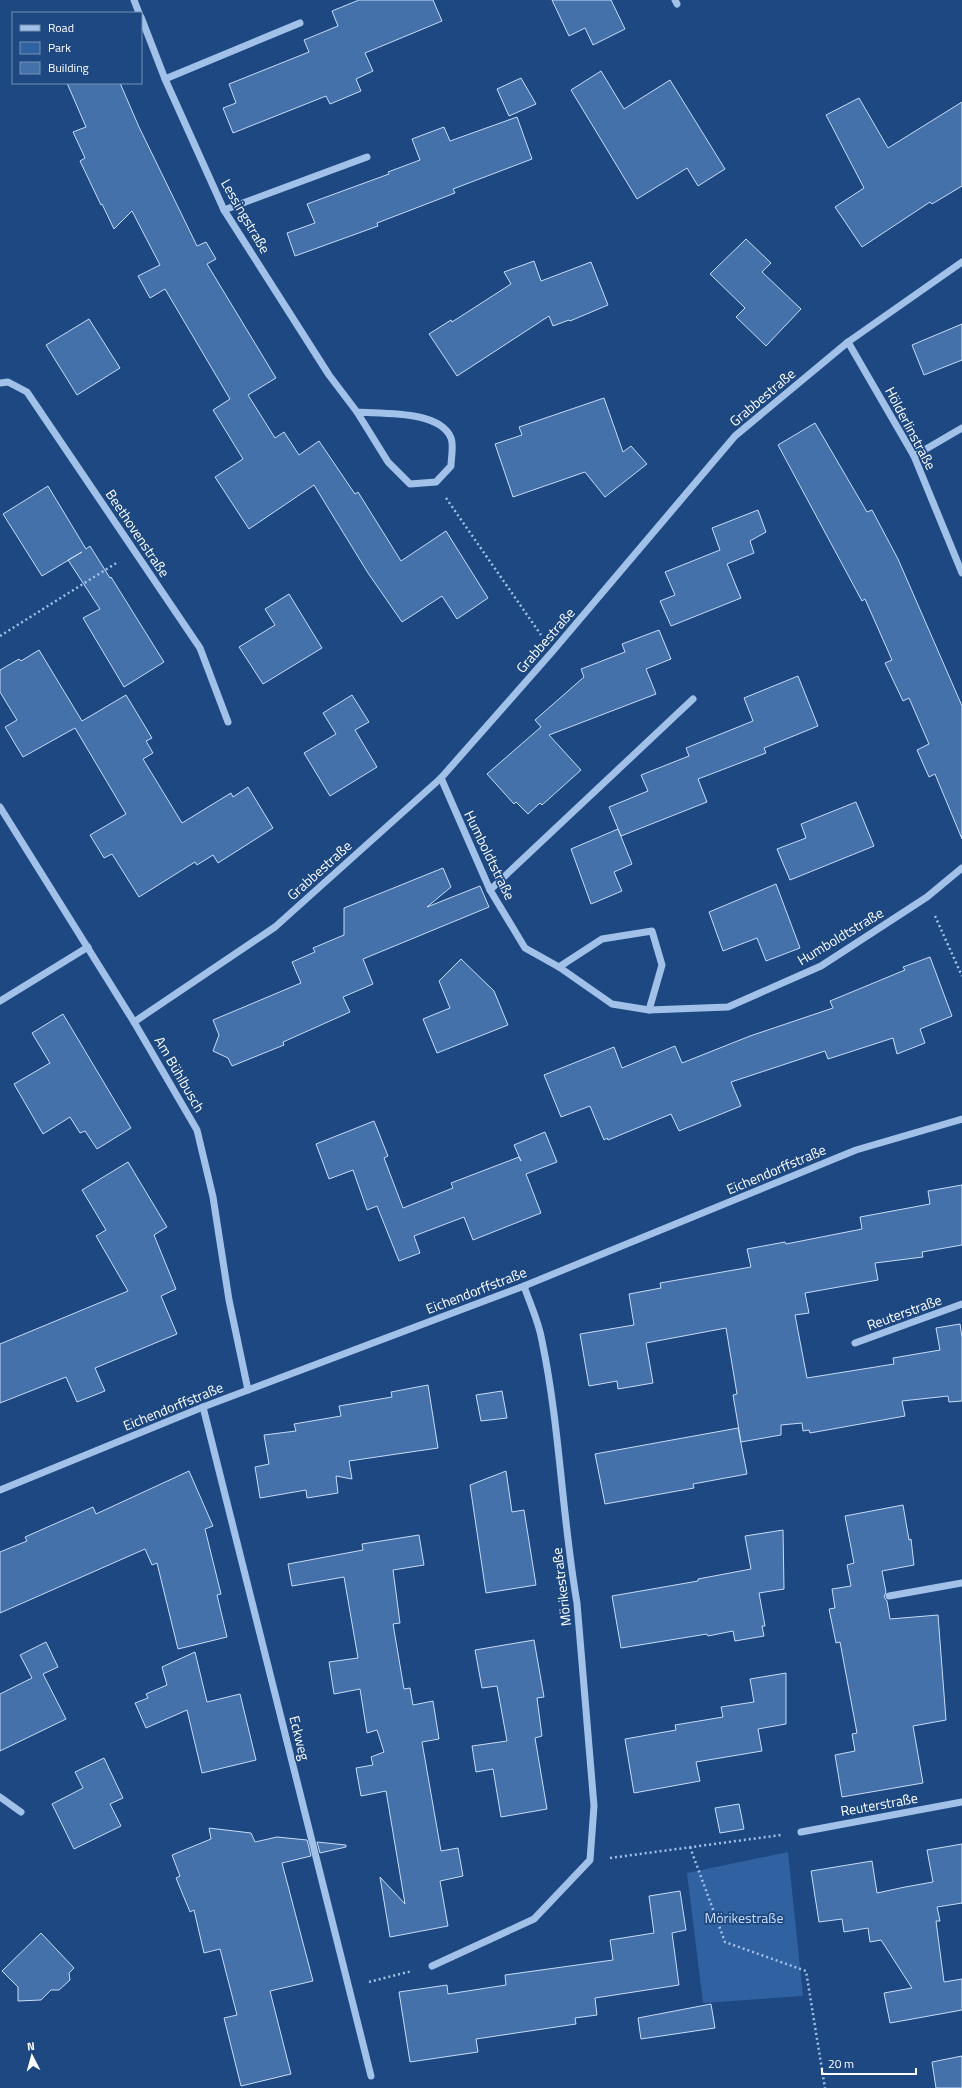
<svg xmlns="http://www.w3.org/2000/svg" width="962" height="2088" font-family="'Titillium Web',sans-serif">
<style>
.green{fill:#3061a0}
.building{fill:#4571ab;stroke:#c6dcf7}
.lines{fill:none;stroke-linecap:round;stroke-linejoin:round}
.path{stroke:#a2c1e9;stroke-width:2.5;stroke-dasharray:2 3;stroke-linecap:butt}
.minor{stroke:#a2c1e9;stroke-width:7}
.labels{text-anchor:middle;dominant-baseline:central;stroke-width:3.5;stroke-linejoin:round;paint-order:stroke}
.street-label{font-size:14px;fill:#fff;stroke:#1d4881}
.park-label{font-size:14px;fill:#c6dcf7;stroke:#1d4881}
</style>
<rect width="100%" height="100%" fill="#1d4881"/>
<polygon class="green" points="788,1852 803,1996 703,2003 687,1873"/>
<g class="building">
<polygon points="359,0 433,0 442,21 365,53 373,71 356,79 361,91 330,104 326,96 233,133 223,108 236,103 229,84 309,52 304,40 338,26 332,11"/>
<polygon points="552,0 611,0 625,29 593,45 585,28 569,36"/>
<polygon points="601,71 624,109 670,80 725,169 698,186 687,168 637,199 571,90"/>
<polygon points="521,78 536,104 509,116 497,89"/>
<polygon points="67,83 120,83 139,127 197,246 206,242 216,259 207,264 276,378 248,395 275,438 284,432 299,455 319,441 355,494 358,492 401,561 446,531 488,598 457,619 442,596 402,622 368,573 314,485 249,529 215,477 243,459 213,410 230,399 165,289 150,298 138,276 160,265 132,211 114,229 102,204 101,205 80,161 85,158 73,132 86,127"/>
<polygon points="859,98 888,148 962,102 962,186 932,204 930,202 862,247 835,207 864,188 826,115"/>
<polygon points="517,117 532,159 453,189 455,193 377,223 378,226 295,256 287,233 315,223 307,204 389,174 388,172 420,160 412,139 444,127 450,141"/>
<polygon points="746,239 771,263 762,272 801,309 766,346 736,317 745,308 710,274"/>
<polygon points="534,261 541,281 591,262 608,305 570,321 569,320 553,326 549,316 457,376 429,334 451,320 452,322 511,284 504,272"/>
<polygon points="89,319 120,368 77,395 46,345"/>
<polygon points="962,324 962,360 924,375 912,345"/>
<polygon points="604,398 623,452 631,446 647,464 605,497 585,472 513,497 495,444 522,435 519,427"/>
<polygon points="815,423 867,512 872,510 898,559 962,706 962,839 935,774 929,777 917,750 929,744 909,698 903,701 885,663 892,660 865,599 862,601 778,445"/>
<polygon points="48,486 86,549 90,546 110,578 111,577 164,662 124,687 83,618 100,609 68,560 82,552 42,576 3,514"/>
<polygon points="758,510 766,532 750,541 754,553 727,564 741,598 671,626 660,601 675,595 665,572 720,550 712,528"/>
<polygon points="289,594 322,648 263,684 239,647 275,625 265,609"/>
<polygon points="659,630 671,659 646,669 656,694 549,735 581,770 542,805 540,803 528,814 516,802 514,804 487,774 541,727 535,720 584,677 581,669 625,652 622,644"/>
<polygon points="39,650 82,721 126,695 152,738 146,741 153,753 143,759 182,823 231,793 233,797 248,787 273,828 218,863 213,855 197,865 195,862 139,897 112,854 104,858 90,835 126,814 75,728 23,757 5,727 17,720 0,692 0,670 19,659 21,661"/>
<polygon points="798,676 818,726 764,748 766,753 698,779 707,802 621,836 609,807 648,791 641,775 689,756 686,748 753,721 744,698"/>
<polygon points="352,695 369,722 355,730 377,767 330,796 304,753 336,734 323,713"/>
<polygon points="856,802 874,846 790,880 777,849 806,838 801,824"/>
<polygon points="618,829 632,864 614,872 622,891 591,904 571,849"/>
<polygon points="443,868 451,887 427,907 480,886 489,907 363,959 373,984 343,997 350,1012 283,1042 284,1045 232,1066 228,1058 213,1051 219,1035 213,1020 301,983 292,962 315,952 313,948 344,935 344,908"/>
<polygon points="776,884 800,948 766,961 757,938 723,951 709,912"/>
<polygon points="930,957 952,1016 920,1029 925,1043 897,1054 893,1038 828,1059 825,1051 731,1082 741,1106 679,1131 671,1114 608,1140 607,1138 604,1140 590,1106 561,1117 544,1075 614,1047 622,1068 675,1046 682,1063 750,1036 833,1008 830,1001 905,970 903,967"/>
<polygon points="461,959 494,991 508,1025 437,1053 423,1019 450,1008 439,981"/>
<polygon points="63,1014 131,1128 97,1149 85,1131 80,1133 70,1117 43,1134 14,1084 50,1063 32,1033"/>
<polygon points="374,1121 388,1156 384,1158 403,1208 453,1188 451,1183 519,1157 521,1161 514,1145 545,1132 557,1162 526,1174 541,1213 473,1240 464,1217 414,1236 420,1253 399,1261 377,1206 367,1210 353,1170 329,1179 316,1144"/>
<polygon points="128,1162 167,1227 154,1235 176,1289 161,1296 177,1334 95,1368 105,1391 77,1402 66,1377 0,1403 0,1344 128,1291 96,1236 106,1230 82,1190"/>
<polygon points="962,1185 962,1245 922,1252 923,1257 875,1263 878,1280 805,1293 809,1313 795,1315 807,1378 894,1364 893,1358 940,1350 936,1328 960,1324 962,1337 962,1401 949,1402 948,1396 902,1401 905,1416 810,1433 809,1430 803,1431 802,1423 781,1425 781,1435 741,1442 733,1395 737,1394 726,1328 646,1343 653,1383 618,1389 617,1381 589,1386 580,1334 634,1325 629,1294 661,1288 660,1283 751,1267 747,1249 785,1242 786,1244 862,1229 860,1217 930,1204 928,1191"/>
<polygon points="428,1385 438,1448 349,1461 352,1479 336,1476 338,1493 307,1498 306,1490 260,1498 255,1467 269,1464 264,1435 296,1431 294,1424 341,1416 339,1406 392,1397 391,1392"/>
<polygon points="502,1391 507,1418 481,1421 476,1395"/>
<polygon points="738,1428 747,1474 693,1484 694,1488 605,1504 595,1454"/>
<polygon points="189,1471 213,1526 205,1529 221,1594 217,1595 227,1637 178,1649 157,1563 152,1565 145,1549 0,1613 0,1552 27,1541 25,1537 93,1507 96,1514"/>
<polygon points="506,1471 512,1512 524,1510 536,1585 486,1593 470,1485"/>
<polygon points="903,1505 909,1540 911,1539 914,1565 882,1571 886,1592 884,1597 887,1601 890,1619 938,1615 946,1720 913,1726 923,1783 842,1797 835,1755 855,1751 852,1734 857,1733 840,1642 836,1643 829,1609 835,1608 832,1589 851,1586 847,1565 854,1563 845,1516"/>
<polygon points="783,1530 784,1589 759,1593 765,1626 762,1626 764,1636 735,1641 733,1631 708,1636 707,1634 621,1648 612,1596 698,1581 698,1579 751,1569 745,1536"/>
<polygon points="419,1535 424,1565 393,1570 400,1623 393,1624 404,1689 410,1688 413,1705 433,1701 439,1739 422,1742 441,1851 458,1848 463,1876 440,1881 448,1926 390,1937 380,1877 405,1904 386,1791 361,1796 356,1768 373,1765 371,1757 384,1752 377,1730 367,1733 360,1689 334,1694 329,1662 358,1658 344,1577 292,1586 288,1564 363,1550 362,1544"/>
<polygon points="534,1640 544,1697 537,1698 542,1736 535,1738 547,1809 501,1817 493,1769 476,1772 472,1746 507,1741 497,1686 482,1688 475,1650"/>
<polygon points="46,1642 58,1667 43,1674 66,1719 0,1751 0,1694 32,1678 20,1655"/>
<polygon points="195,1652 207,1702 240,1694 256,1760 202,1773 187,1710 146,1728 135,1703 148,1698 146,1694 167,1685 162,1667"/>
<polygon points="786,1673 786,1724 758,1729 762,1751 696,1762 700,1781 634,1793 625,1739 676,1730 675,1725 723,1717 721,1707 754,1702 750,1679"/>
<polygon points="104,1758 123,1798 110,1804 121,1826 74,1849 52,1804 83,1788 75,1772"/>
<polygon points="739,1804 744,1829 720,1833 715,1808"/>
<polygon points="209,1828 251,1833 255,1842 277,1837 307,1840 311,1856 282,1863 313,1981 270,1991 291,2074 241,2086 224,2018 237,2015 220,1949 204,1953 194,1910 190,1912 176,1878 180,1876 172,1855 211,1839"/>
<polygon points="317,1842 346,1845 346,1847 320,1853"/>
<polygon points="962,1844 962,1903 937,1907 940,1921 936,1921 944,1982 962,1979 962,2010 890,2023 884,1993 912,1988 881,1940 870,1942 868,1928 844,1932 842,1919 819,1922 811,1871 872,1861 877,1893 905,1887 933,1882 927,1850"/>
<polygon points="680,1891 686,1930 672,1933 679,1985 595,1998 597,2015 575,2018 576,2024 476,2039 478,2052 410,2062 399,1992 447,1985 448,1994 506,1985 505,1975 613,1960 610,1940 654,1933 649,1896"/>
<polygon points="41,1933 74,1968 69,1973 70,1980 59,1990 51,1990 41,2000 18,2001 18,1987 2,1971"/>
<polygon points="711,2004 715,2028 641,2039 638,2018"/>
<polygon points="962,2056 962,2088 936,2088 932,2062"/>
</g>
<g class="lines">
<g class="path">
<polyline points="446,498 541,635"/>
<polyline points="0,636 118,562"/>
<polyline points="935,916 962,976"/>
<polyline points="690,1847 725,1942 806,1971 825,2088"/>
<polyline points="610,1858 781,1835"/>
<polyline points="369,1982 412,1971"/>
</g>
<g class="minor">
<polyline points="134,0 139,13"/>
<polyline points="675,0 677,4"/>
<path d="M 141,17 L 165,79 L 224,210 L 329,375 L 357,412 L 388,462 L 410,484 L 436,482 L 451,466 C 451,458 454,446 451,438 C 440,410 382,414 357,412"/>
<polyline points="165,79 300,23"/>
<polyline points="224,210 367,157"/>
<polyline points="848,342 914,456 962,573"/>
<polyline points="0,383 8,382 27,392 200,648 228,722"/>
<polyline points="914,456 962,428"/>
<polyline points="441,778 490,890 525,948 559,967 612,1004 649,1010 728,1007 821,966 927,897 962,868"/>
<polyline points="0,807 134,1022 197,1130 213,1197 229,1300 248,1390"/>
<polyline points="490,890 693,699"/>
<polyline points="559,967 602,939 652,931 662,965 649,1010"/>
<polyline points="0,1001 88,947"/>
<polyline points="134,1022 275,927 441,778 552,652 735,436 848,342 962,262"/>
<polyline points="855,1343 962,1304"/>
<polyline points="203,1407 371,2076"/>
<polyline points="0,1490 203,1407 524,1286 856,1150 962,1119"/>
<polyline points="889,1596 962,1583"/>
<polyline points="0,1797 21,1812"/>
<polyline points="801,1832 962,1802"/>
<path d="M 432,1966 L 534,1919 L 590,1860 L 594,1806 L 577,1603 C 562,1517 560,1427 542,1341 C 539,1322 530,1304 524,1286"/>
</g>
</g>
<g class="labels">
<g class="street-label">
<text transform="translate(246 216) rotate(60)">Lessingstraße</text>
<text transform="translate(762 397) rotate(-40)">Grabbestraße</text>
<text transform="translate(911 428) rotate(62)">Hölderlinstraße</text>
<text transform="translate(138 533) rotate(56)">Beethovenstraße</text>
<text transform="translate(545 640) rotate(-49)">Grabbestraße</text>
<text transform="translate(490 855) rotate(64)">Humboldtstraße</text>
<text transform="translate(319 870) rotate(-42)">Grabbestraße</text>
<text transform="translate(840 936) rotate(-31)">Humboldtstraße</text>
<text transform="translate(180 1074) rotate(60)">Am Bühlbusch</text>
<text transform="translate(776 1169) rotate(-23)">Eichendorffstraße</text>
<text transform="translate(476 1290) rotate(-21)">Eichendorffstraße</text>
<text transform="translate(904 1312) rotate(-20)">Reuterstraße</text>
<text transform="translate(173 1406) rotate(-22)">Eichendorffstraße</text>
<text transform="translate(561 1587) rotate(-97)">Mörikestraße</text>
<text transform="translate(300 1738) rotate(76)">Eckweg</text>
<text transform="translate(879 1804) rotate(-10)">Reuterstraße</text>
</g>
<g class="park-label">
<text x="744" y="1917">Mörikestraße</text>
</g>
</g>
<rect x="12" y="12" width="130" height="72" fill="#1d4881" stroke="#7791b3"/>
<rect x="20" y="25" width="20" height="6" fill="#a2c1e9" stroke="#7791b3"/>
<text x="48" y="32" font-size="12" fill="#ffffff">Road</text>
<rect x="20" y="42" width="20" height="12" fill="#3061a0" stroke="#7791b3"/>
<text x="48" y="52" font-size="12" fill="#ffffff">Park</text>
<rect x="20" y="62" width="20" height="12" fill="#4571ab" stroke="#7791b3"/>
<text x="48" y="72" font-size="12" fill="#ffffff">Building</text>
<g transform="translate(32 2056) rotate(354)" stroke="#1d4881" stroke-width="3" paint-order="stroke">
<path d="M0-3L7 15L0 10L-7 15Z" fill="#ffffff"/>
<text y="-6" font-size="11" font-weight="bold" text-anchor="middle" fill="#ffffff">N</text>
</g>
<path d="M822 2068v6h94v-6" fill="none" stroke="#ffffff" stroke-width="2"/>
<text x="828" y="2068" font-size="12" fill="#ffffff" stroke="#1d4881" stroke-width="3" paint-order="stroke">20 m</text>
</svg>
